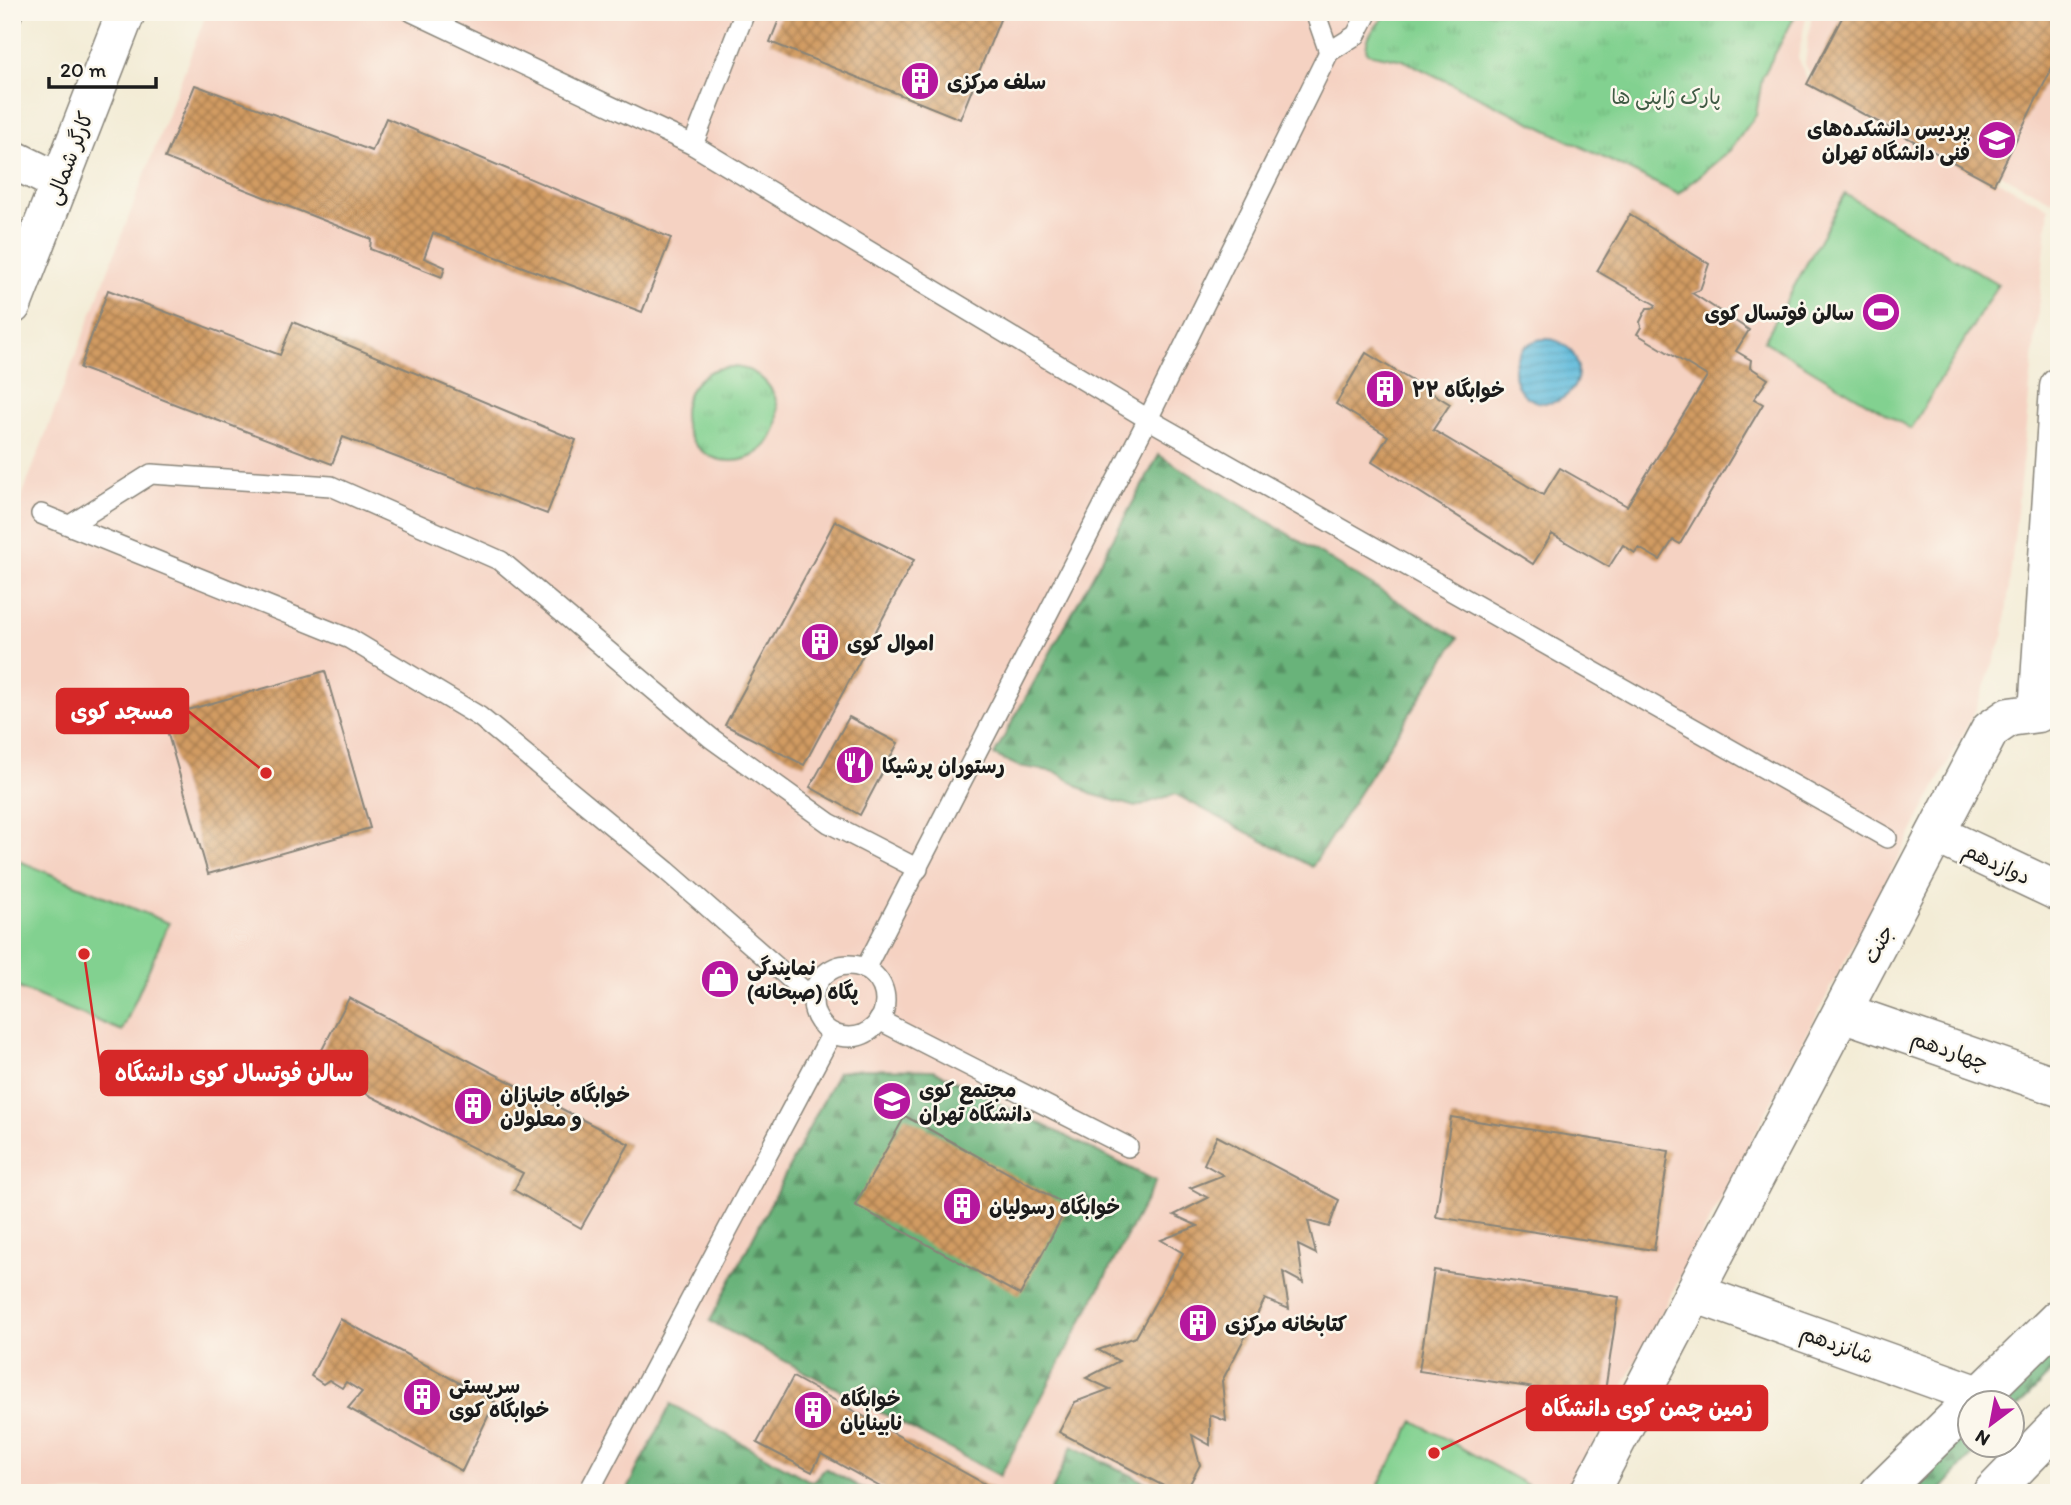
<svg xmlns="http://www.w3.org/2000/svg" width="2071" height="1505" font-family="Itim,'Playpen Sans Arabic',sans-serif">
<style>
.built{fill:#f5d2c2}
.grass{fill:url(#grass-tufts);stroke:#4f7656;stroke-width:2}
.forest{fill:url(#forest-firs);stroke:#42684b;stroke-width:2}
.pitch{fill:#82d190;stroke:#4f7656;stroke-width:2}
.water{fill:url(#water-rules);stroke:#3c6b7c;stroke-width:2}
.building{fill:url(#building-cross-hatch)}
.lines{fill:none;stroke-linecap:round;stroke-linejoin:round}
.lane-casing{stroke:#888479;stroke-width:22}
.street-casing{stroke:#888479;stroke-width:41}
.primary-casing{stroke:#888479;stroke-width:41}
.highway-casing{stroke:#888479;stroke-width:41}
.lane{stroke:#fff;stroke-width:19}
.street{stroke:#fff;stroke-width:38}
.primary{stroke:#fff;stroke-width:38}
.highway{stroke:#fff;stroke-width:38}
.labels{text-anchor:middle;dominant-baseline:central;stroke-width:5;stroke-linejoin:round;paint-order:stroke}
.poi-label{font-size:21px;font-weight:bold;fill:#1c1c1c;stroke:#fbf7ec;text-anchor:start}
.park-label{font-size:21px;fill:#405b45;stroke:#fbf7ec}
.street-label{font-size:21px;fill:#1c1c1c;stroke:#fbf7ec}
.leader{fill:none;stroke:#d62828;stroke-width:2.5}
.callout-dot{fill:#d62828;stroke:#fbf7ec;stroke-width:2.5}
.callout{fill:#d62828;stroke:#d62828;stroke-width:2.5}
.callout-label{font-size:23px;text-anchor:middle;font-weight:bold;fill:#fff}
</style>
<defs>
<pattern id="grass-tufts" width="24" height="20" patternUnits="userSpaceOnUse" patternTransform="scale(1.75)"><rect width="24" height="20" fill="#82d190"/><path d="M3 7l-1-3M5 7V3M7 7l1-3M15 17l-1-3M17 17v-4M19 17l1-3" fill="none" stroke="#70b37c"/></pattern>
<pattern id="forest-firs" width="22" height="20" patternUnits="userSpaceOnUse" patternTransform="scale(1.75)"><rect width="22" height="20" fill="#69b37a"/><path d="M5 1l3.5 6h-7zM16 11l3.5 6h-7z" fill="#569163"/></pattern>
<pattern id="water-rules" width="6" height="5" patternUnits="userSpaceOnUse" patternTransform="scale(1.75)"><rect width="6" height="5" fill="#5dbadb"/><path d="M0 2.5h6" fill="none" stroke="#509fbb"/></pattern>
<pattern id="building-cross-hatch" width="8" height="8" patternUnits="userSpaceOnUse" patternTransform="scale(1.75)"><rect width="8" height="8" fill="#d19b62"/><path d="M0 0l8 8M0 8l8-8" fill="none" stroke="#a97e50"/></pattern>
</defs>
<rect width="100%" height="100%" fill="#fbf7ec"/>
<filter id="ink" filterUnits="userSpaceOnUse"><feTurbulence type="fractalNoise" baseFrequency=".0143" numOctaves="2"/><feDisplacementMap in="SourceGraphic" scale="14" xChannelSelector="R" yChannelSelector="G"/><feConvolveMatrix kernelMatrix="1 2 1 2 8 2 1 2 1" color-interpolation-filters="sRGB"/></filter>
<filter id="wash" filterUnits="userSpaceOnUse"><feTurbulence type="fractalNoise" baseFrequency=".00686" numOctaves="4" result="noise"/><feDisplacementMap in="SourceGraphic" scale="28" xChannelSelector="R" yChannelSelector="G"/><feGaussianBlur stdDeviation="1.57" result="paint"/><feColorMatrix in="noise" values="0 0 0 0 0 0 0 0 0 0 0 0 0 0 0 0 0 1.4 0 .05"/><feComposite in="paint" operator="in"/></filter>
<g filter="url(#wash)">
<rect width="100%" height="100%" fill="#f3ecd6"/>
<g class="built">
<polygon points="207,12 1807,12 1798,57 1807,79 2049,208 2004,634 1976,709 1568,1493 12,1493 12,522"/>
<polygon points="1812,12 2059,12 2059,190 2052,201 1810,74 1805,64"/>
</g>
<g class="grass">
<path d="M 1388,12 L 1783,12 L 1794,18 L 1762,78 L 1756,115 L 1730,150 L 1678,194 L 1403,60 L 1367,53 C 1363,36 1378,25 1388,12 Z"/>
<circle cx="731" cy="414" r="47"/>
</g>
<g class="forest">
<polygon points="1159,455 1458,638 1312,867 1175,794 1135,807 1091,794 1056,772 1018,766 994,755"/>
<polygon points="862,1069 933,1070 1156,1181 1000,1476 710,1321 838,1072"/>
<polygon points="2059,1336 2059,1364 2012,1413 2011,1404 1990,1404"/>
<polygon points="671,1404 812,1482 825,1468 871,1493 626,1493"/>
<polygon points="1969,1423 1969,1446 1980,1446 1938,1493 1904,1493"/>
<polygon points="1072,1446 1167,1493 1051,1493"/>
</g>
<g class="pitch">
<polygon points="1845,194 1998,284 1911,429 1764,341"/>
<polygon points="12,858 169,923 122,1031 12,985"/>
<polygon points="1414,1421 1529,1486 1525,1493 1374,1493"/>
</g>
<circle class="water" cx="1546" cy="371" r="32"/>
<g id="blocks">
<g class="building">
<polygon points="12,12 24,12 12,41"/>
<polygon points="782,12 1003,12 960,119 770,42"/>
<polygon points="1845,12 2059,12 2059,54 1994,184 1807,84"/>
<polygon points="195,85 372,151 386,118 671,238 642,312 433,233 424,258 445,267 442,277 370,249 371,239 165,158"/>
<polygon points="1630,215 1709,264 1700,290 1692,293 1749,330 1736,351 1751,360 1750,367 1768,379 1754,399 1763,404 1680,544 1673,540 1660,560 1639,548 1635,553 1623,545 1609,567 1552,534 1533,564 1372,462 1388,436 1336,404 1366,353 1450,404 1433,430 1543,495 1560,468 1627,506 1707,376 1637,334 1641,327 1640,322 1647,308 1654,308 1656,305 1597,271"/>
<polygon points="108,290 280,355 293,322 576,440 547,514 343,437 332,464 80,368"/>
<polygon points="835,521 914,560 804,765 725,725"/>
<polygon points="325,671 370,828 208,874 163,717"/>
<polygon points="849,717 898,743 860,815 810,787"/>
<polygon points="349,998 629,1144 581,1228 514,1190 523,1173 313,1067"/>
<polygon points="905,1116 1068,1206 1020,1295 855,1205"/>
<polygon points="1451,1117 1669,1151 1654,1250 1436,1217"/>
<polygon points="1217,1136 1339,1200 1329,1227 1308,1221 1316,1254 1298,1245 1303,1283 1283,1272 1289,1309 1265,1299 1222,1381 1226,1421 1210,1415 1210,1445 1192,1435 1200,1465 1185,1493 1177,1493 1059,1432 1075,1402 1110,1389 1086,1378 1119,1361 1098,1350 1136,1337 1183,1253 1161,1240 1198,1226 1174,1215 1208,1198 1190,1188 1223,1175 1204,1164"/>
<polygon points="1434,1270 1619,1297 1604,1398 1419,1371"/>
<polygon points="340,1319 495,1402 462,1471 348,1408 362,1392 346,1382 342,1388 329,1380 323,1384 311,1376"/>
<polygon points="793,1377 1001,1493 891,1493 821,1454 812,1472 757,1443"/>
</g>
</g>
</g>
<g filter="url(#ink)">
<use href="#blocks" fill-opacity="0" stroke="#888479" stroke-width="2"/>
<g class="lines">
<g class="lane-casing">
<g id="lane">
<polyline points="412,12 693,145 1148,419 1887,838"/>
<polyline points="1315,12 1329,52"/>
<polyline points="693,145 745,12"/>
<polyline points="41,514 350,639 480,717 667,871 812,998"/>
<polyline points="70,525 151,474 331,486 501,561 711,738 829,823 918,869"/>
<circle cx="849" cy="1001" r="36"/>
<polyline points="865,969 1148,419 1329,52 1356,35 1368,12"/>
<polyline points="879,1020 1128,1147"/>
<polyline points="588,1493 832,1033"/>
</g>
</g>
<g class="street-casing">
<g id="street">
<polyline points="12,159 59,182"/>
<polyline points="1936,834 2059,892"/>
<polyline points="1842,1012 2059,1087"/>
<polyline points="1694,1293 1979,1395"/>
<polyline points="1971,1404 2059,1318"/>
<polyline points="1589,1493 1990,730 2009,717 2038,713 2059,387"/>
<polyline points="1879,1493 1969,1405"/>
</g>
</g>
<g class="primary-casing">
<polyline id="primary" points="12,305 126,12"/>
</g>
<g class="highway-casing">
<polyline id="highway" points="1992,1493 2059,1424"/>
</g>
<use href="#lane" class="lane"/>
<use href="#street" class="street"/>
<use href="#primary" class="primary"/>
<use href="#highway" class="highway"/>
</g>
</g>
<defs>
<g id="building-disc" transform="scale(2.0125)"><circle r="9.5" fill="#b5179e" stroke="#fbf7ec"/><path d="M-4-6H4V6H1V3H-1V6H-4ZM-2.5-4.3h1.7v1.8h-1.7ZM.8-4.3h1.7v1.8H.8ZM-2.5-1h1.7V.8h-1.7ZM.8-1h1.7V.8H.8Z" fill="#fff"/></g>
<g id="university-disc" transform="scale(2.0125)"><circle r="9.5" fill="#b5179e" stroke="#fbf7ec"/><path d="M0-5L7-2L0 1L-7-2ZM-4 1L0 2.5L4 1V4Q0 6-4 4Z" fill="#fff"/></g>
<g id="stadium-disc" transform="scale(2.0125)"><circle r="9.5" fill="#b5179e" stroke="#fbf7ec"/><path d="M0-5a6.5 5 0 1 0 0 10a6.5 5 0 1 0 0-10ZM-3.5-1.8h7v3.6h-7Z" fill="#fff"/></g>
<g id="restaurant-disc" transform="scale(2.0125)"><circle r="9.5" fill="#b5179e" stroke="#fbf7ec"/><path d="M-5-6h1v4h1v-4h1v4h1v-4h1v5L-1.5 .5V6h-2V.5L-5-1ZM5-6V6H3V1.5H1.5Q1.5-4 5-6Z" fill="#fff"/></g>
<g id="shop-disc" transform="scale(2.0125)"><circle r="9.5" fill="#b5179e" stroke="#fbf7ec"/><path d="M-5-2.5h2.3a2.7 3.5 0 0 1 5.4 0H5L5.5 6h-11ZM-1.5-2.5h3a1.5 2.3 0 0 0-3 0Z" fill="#fff"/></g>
</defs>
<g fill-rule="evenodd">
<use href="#building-disc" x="920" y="81"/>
<use href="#university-disc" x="1997" y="140"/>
<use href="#stadium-disc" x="1881" y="312"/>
<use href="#building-disc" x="1385" y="389"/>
<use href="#building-disc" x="820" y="642"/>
<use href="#restaurant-disc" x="855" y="765"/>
<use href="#shop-disc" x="720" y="979"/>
<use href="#university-disc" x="892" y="1101"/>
<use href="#building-disc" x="473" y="1106"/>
<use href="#building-disc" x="962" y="1206"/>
<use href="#building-disc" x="1198" y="1323"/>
<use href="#building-disc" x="422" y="1397"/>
<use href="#building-disc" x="813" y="1410"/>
</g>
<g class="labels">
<g class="poi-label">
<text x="947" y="81">سلف مرکزی</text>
<text x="1970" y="128" text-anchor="end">پردیس دانشکده‌های<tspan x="1970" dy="24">فنی دانشگاه تهران</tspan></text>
<text x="1854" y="312" text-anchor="end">سالن فوتسال کوی</text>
<text x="1412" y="389">خوابگاه ۲۲</text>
<text x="847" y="642">اموال کوی</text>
<text x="882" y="765">رستوران پرشیکا</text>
<text x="747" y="967">نمایندگی<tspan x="747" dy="24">پگاه (صبحانه)</tspan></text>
<text x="919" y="1089">مجتمع کوی<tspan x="919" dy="24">دانشگاه تهران</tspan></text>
<text x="500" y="1094">خوابگاه جانبازان<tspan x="500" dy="24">و معلولان</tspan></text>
<text x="989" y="1206">خوابگاه رسولیان</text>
<text x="1225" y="1323">کتابخانه مرکزی</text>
<text x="449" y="1385">سرپستی<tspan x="449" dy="24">خوابگاه کوی</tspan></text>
<text x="840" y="1398">خوابگاه<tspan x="840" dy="24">نابینایان</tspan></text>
</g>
<g class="park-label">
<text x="1666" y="96">پارک ژاپنی ها</text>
</g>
<g class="street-label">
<text transform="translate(69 158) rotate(-69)">کارگر شمالی</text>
<text transform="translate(1997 863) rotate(25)">دوازدهم</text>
<text transform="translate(1878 944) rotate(-62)">جنت</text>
<text transform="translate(1950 1050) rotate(19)">چهاردهم</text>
<text transform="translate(1837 1344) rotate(20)">شانزدهم</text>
</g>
</g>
<path class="leader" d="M266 773L188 711M84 954L101 1073M1434 1453L1527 1408"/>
<g class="callout-dot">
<circle cx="266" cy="773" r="7"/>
<circle cx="84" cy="954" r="7"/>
<circle cx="1434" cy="1453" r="7"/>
</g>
<g class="callout">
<rect x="57" y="689" width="131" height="44" rx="7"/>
<rect x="101" y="1051" width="266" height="44" rx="7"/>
<rect x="1527" y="1386" width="240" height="44" rx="7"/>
</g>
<g class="callout-label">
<text x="122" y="719">مسجد کوی</text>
<text x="234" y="1081">سالن فوتسال کوی دانشگاه</text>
<text x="1647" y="1416">زمین چمن کوی دانشگاه</text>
</g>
<rect width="2071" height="1505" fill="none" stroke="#fbf7ec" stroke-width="42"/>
<g transform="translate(1991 1424) rotate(212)"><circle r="33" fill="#fbf7ec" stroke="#a29f99" stroke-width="2"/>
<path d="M0-5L12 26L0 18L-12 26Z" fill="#b5179e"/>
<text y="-10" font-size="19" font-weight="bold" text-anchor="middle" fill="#1c1c1c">N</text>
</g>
<path d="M49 77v10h107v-10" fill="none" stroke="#1c1c1c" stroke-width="3.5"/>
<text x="60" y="77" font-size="21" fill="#1c1c1c" stroke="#fbf7ec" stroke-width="5" paint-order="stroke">20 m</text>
</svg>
